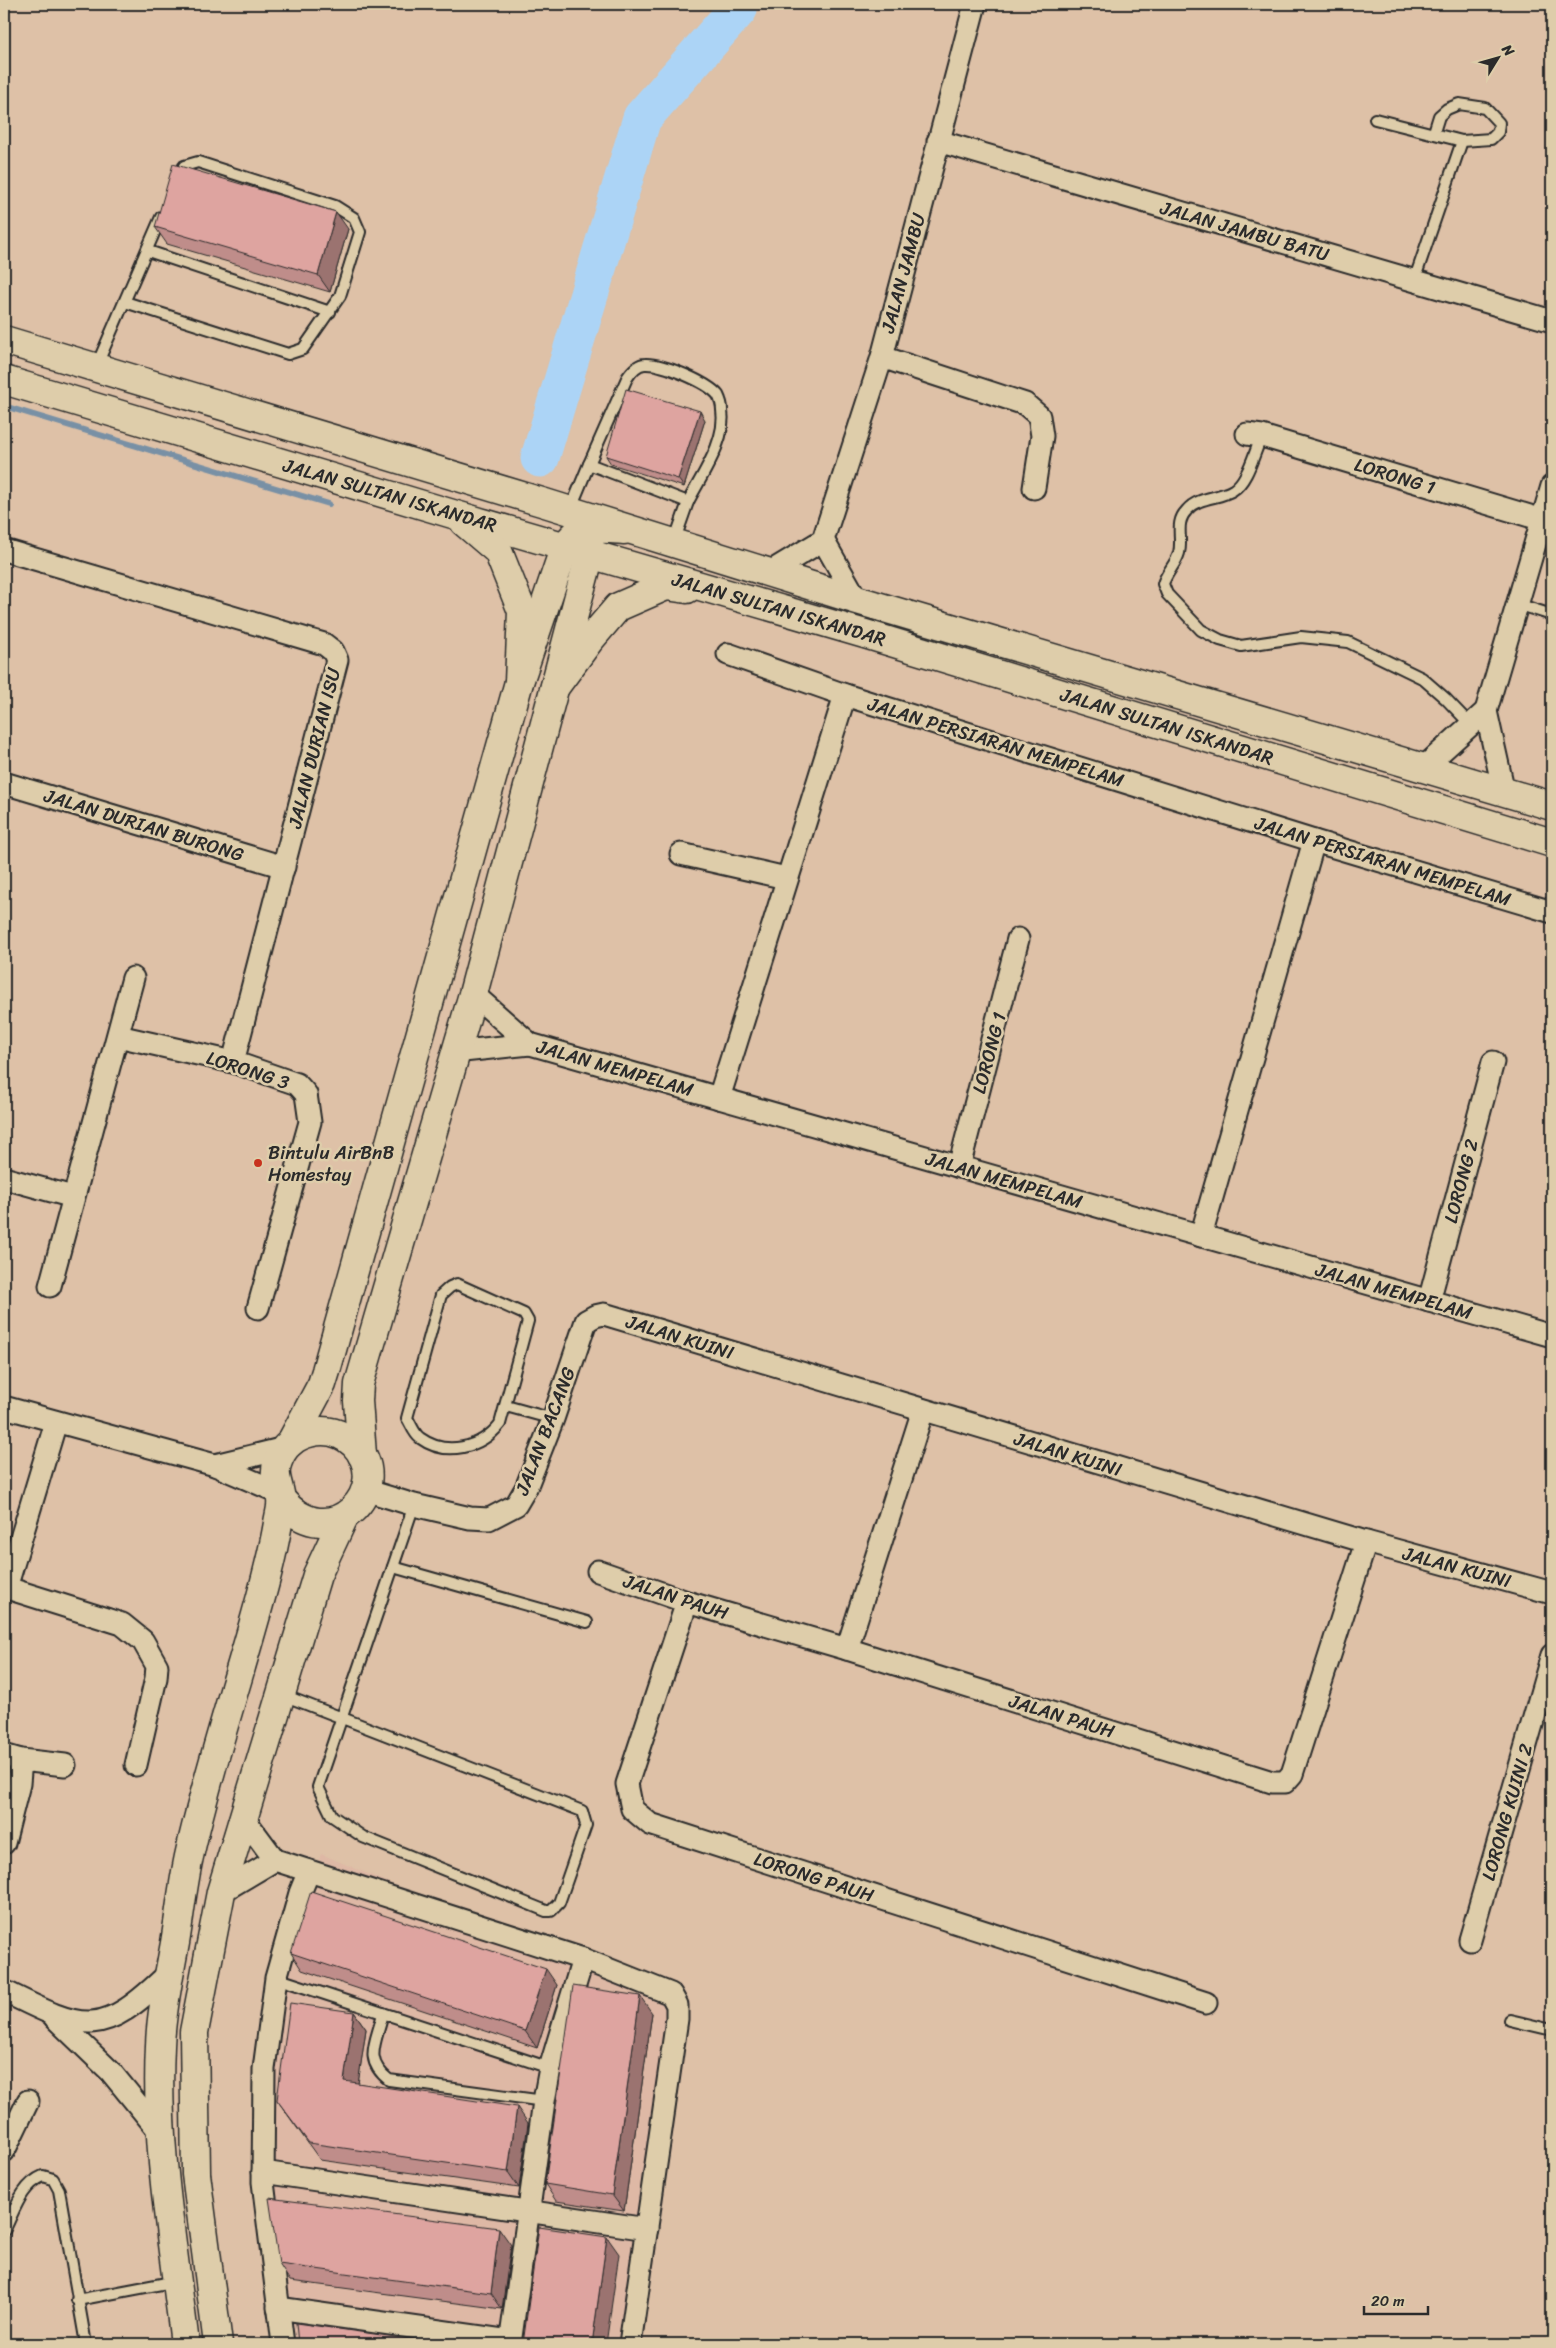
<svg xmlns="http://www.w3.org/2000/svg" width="1556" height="2348" font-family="Sriracha,sans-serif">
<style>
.built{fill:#deb8a5}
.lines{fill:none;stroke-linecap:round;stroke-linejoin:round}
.stream{stroke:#7890a5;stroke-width:6}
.river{stroke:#acd4f6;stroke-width:39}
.lane-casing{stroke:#2b2b2b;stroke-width:14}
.street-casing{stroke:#2b2b2b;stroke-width:25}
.secondary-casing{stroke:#2b2b2b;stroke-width:31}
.primary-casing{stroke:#2b2b2b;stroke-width:31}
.lane{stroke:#decdaa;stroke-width:10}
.street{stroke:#decdaa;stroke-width:21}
.secondary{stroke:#decdaa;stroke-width:28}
.primary{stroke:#decdaa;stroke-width:28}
.wall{fill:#bf8d8a;stroke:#2b2b2b}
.shaded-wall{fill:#9b7370;stroke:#2b2b2b}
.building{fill:#dea4a0;stroke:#2b2b2b}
.poi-dot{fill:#c8321e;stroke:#decdaa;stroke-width:2}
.labels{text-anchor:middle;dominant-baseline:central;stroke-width:5;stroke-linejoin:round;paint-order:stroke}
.street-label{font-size:19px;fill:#2b2b2b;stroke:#decdaa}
.poi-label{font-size:19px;fill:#2b2b2b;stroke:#decdaa;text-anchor:start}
</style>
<rect width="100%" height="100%" fill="#dec1a7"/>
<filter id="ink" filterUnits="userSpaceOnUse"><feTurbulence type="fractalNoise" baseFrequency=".02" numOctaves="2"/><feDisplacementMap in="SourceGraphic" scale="10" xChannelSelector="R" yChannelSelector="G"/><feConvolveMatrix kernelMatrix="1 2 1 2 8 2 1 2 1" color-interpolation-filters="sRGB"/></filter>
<g filter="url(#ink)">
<polygon class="built" points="321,1854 677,2005 630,2344 285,2344 263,2182 275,1978"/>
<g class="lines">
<polyline class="stream" points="4,406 329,504"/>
<polyline class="river" points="540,458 642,118 738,9 738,4"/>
<g class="lane-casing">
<g id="lane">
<polyline points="1375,119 1462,141 1414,281"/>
<polyline points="1434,132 1439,116 1447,109 1459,104 1485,108 1499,123 1498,132 1491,139 1462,141"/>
<polyline points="148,251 330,312"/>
<polyline points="125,302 288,354 303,349 340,296 360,232 354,218 335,206 198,162 184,166 177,179"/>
<polyline points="96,367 161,217"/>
<path d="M 1262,436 C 1254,452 1248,481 1233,490 C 1219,499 1199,496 1187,510 C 1174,523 1183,538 1179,553 C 1176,564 1166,573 1163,584 L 1167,594 L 1201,630 L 1220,640 L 1241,646 L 1301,637 L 1348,642 L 1422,678 L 1446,699 L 1470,724"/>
<path d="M 589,464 L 627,378 C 631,372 637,364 645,364 C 662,363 707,382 718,395 C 720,399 722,405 722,410 C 727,441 701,476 688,502"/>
<polyline points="570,510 589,464 688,502 674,542"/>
<polyline points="1517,604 1552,615"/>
<path d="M 457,1284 L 524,1314 L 528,1321 L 500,1424 C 481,1448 446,1457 420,1438 C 414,1434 411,1424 407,1418 L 441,1295 L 450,1287 Z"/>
<polyline points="506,1406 553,1419"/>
<polyline points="393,1567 587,1622"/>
<polyline points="283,1695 582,1811 586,1825 559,1903 551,1911 546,1911 363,1837 332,1816 318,1787 414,1505"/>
<polyline points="276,1978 550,2068"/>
<path d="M 383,2013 C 377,2042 362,2059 389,2080 L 544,2101"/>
<polyline points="1510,2020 1552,2030"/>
<path d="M 4,2231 C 14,2212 21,2185 43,2176 L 53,2179 L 59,2190 L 86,2344"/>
<polyline points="77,2300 177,2281"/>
</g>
</g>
<g class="street-casing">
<g id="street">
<polyline points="938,141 1552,321"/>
<polyline points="882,357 1025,404 1039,416 1042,436 1034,488"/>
<polyline points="1247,434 1262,436 1543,520"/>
<polyline points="823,540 857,600"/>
<polyline points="4,550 324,644 333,651 337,660 233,1062"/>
<polyline points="770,572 823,540 882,357 975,4"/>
<polyline points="728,654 845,695"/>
<polyline points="1423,768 1486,711"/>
<polyline points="4,783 284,867"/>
<polyline points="1504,792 1486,711 1552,486"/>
<polyline points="681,854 786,878"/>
<polyline points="473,994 530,1044 1552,1336"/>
<polyline points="118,1036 233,1062 297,1084 306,1094 310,1122 258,1308"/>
<polyline points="454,1052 530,1044"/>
<polyline points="719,1098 845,695 1314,841 1552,912"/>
<polyline points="959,1167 1018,939"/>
<polyline points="4,1178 73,1197"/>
<polyline points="1201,1236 1314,841"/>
<polyline points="50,1286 133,978"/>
<polyline points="1429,1301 1493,1062"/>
<polyline points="4,1407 215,1465 278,1492"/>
<polyline points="215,1465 285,1448"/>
<polyline points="365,1490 414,1505 470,1518 489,1519 516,1505 526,1488 553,1419 586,1321 595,1316 604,1314 1366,1542 1552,1593"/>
<polyline points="598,1571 687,1602 847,1649 1272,1782 1285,1782 1292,1774 1366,1542"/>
<polyline points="4,1587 122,1624 143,1641 157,1666 156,1678 136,1765"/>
<polyline points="6,1588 56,1422"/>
<polyline points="687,1602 627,1784 632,1809 650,1824 1206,2003"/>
<polyline points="847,1649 923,1410"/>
<polyline points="4,1755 21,1760 65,1765"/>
<polyline points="243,1817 275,1860 583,1959 671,1994 677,2005 677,2019 630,2344"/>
<polyline points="4,1843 19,1784 21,1760"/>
<polyline points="221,1892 275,1860"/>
<polyline points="1470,1940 1552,1655"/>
<path d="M 4,1991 C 86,2032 101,2039 170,1972"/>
<polyline points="55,2018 111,2072 160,2132"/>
<polyline points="4,2151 28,2101"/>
<polyline points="263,2172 647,2229"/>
<polyline points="278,2308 510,2341"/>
<polyline points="283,2344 263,2182 264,2069 276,1978 300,1893 309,1871"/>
<polyline points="510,2344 544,2101 550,2068 583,1959"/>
</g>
</g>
<g class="secondary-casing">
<g id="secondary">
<path d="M 291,1442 L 322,1384 L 326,1371 L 519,682 L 565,546 C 568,543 572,537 576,534 C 588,526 610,529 624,530"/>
<polyline points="362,1455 358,1401 359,1384 473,994 590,554 589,541 584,532"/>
<path d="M 185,2344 C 173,2245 155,2145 160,2046 C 161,2012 169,1976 175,1943 C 180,1913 183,1882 190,1852 C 207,1777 231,1703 252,1629 C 262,1594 272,1559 278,1523 C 279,1516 282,1507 281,1500 C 280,1486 272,1476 278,1461 C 289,1430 330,1421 354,1444 C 397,1488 329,1559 281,1499"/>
<polyline points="218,2344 196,2174 194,2032 221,1892 317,1575 344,1517"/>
</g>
</g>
<g class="primary-casing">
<g id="primary">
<polyline points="4,340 545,503 857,600 1552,806"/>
<polyline points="4,380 456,515 865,634 1552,843"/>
<polyline points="464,522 498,551 522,611 519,682"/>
<polyline points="555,687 589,641 618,607 666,586 687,589"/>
</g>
</g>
<use href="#lane" class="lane"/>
<use href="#street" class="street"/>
<use href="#secondary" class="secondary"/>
<use href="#primary" class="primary"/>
</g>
<g class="wall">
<polygon points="155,227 348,229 330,292 167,244"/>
<polygon points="705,420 684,487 611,464 606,456"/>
<polygon points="291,1953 557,1985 537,2048 302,1970"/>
<polygon points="354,2012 366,2029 358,2083 528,2123 519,2188 320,2160 277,2100"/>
<polygon points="652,2013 624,2211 556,2201 545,2184"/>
<polygon points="511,2245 502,2309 290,2281 279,2264"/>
</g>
<g class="shaded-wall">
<polygon points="336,212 348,229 330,292 318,275"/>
<polygon points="700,411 705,420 684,487 678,479"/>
<polygon points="546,1969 557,1985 537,2048 525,2031"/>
<polygon points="640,1996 652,2013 624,2211 612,2195"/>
<polygon points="354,2012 366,2029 356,2098 344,2081"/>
<polygon points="517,2107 528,2123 519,2188 508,2172"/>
<polygon points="499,2228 511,2245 502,2309 491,2293"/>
<polygon points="607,2237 619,2254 606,2344 592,2344"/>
</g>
<g class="building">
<polygon points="173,164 336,212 318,275 155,227"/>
<polygon points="626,389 700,411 678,479 606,456"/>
<polygon points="311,1891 546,1969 525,2031 291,1953"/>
<polygon points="573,1986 640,1996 612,2195 545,2184"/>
<polygon points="290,2003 354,2012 344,2081 517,2107 508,2172 309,2143 277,2100"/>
<polygon points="269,2198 499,2228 491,2293 279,2264"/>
<polygon points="539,2227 607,2237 592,2344 523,2344"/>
<polygon points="296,2323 445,2344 298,2344"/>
</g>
</g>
<circle class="poi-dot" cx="258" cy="1163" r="5"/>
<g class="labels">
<g class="street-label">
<text transform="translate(1245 231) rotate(16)">JALAN JAMBU BATU</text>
<text transform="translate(903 273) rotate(-75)">JALAN JAMBU</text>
<text transform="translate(1395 476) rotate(17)">LORONG 1</text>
<text transform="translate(390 495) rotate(16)">JALAN SULTAN ISKANDAR</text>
<text transform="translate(779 609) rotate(16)">JALAN SULTAN ISKANDAR</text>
<text transform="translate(1167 726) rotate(17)">JALAN SULTAN ISKANDAR</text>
<text transform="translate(996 742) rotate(17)">JALAN PERSIARAN MEMPELAM</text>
<text transform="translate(314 748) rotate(-76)">JALAN DURIAN ISU</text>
<text transform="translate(144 825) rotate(17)">JALAN DURIAN BURONG</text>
<text transform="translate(1383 861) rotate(17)">JALAN PERSIARAN MEMPELAM</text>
<text transform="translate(989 1053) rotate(-75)">LORONG 1</text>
<text transform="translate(615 1068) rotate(16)">JALAN MEMPELAM</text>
<text transform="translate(248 1070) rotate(18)">LORONG 3</text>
<text transform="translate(1004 1180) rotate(16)">JALAN MEMPELAM</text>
<text transform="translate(1461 1181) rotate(-75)">LORONG 2</text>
<text transform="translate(1394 1291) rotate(16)">JALAN MEMPELAM</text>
<text transform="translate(680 1337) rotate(17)">JALAN KUINI</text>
<text transform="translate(545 1431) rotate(-69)">JALAN BACANG</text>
<text transform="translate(1068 1454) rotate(17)">JALAN KUINI</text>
<text transform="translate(1457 1567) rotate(15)">JALAN KUINI</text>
<text transform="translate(676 1597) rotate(18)">JALAN PAUH</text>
<text transform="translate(1062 1716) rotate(17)">JALAN PAUH</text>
<text transform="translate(1507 1812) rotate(-74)">LORONG KUINI 2</text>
<text transform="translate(814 1877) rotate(18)">LORONG PAUH</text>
</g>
<g class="poi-label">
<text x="268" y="1152">Bintulu AirBnB<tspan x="268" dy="22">Homestay</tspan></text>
</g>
</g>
<rect width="1556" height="2348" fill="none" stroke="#decdaa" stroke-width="20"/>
<rect x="10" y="10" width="1536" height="2328" fill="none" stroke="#2b2b2b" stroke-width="2" filter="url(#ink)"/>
<g transform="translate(1498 58) rotate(53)" stroke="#decdaa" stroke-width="4" paint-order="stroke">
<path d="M0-4L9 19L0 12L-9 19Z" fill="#2b2b2b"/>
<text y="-8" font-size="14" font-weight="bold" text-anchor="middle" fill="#2b2b2b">N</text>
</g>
<path d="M1364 2306v8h64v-8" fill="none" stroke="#2b2b2b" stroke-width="2.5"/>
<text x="1371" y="2306" font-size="15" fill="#2b2b2b" stroke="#decdaa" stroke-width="4" paint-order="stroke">20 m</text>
</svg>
